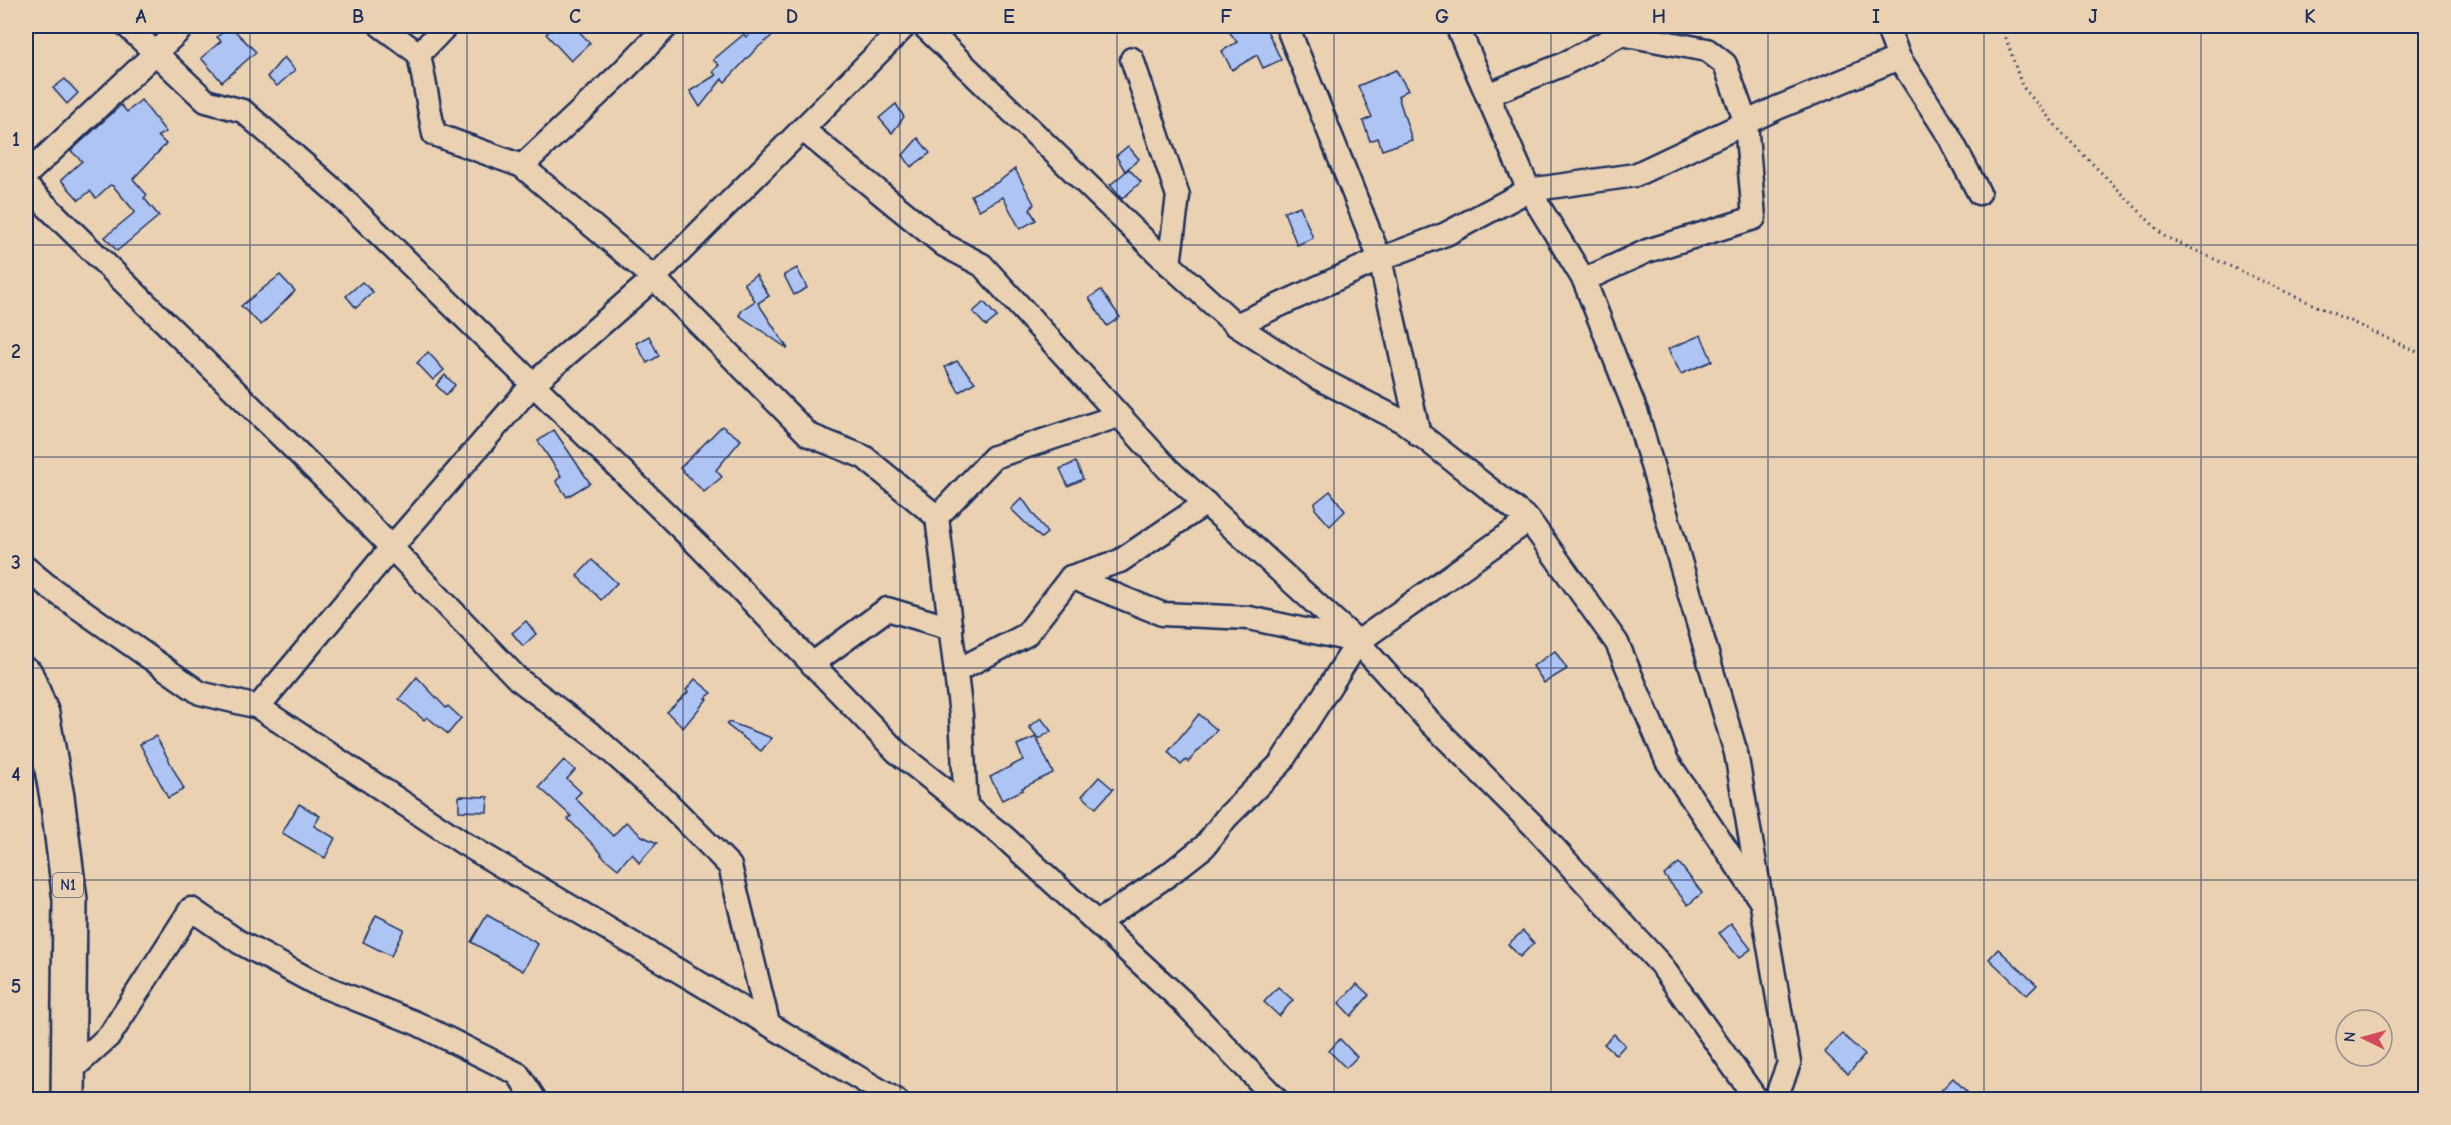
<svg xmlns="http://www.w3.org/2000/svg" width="2451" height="1125" font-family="'Comic Neue',sans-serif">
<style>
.building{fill:#aec4f2;stroke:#1b2f5e;stroke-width:1.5}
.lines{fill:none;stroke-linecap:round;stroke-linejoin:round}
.minor-casing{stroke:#1b2f5e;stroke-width:27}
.highway-casing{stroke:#1b2f5e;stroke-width:38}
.path{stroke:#1b2f5e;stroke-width:3;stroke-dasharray:1.5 4.5;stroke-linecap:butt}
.minor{stroke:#ead1b2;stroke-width:22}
.highway{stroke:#ead1b2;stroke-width:33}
.grid{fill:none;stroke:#1b2f5e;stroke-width:1.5;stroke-opacity:0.55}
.labels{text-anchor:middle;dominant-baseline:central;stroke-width:5;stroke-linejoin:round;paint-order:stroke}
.shield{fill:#ead1b2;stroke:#596077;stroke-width:1.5}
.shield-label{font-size:15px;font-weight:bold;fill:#1b2f5e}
.neatline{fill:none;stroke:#1b2f5e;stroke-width:2}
.grid-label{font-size:20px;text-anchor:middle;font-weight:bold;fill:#1b2f5e}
</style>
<rect width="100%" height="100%" fill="#ead1b2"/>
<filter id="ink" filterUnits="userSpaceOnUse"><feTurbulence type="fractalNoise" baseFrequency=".0167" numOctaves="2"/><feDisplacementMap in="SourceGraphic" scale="12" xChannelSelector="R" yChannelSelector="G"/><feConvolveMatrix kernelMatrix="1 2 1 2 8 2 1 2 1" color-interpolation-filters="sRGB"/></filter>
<g filter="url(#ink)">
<g class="building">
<polygon points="230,26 256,52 222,82 201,58 221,41 217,37"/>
<polygon points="555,26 574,26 590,43 571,61 546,34"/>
<polygon points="761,26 766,26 773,35 756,49 725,82 722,79 700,107 690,91 716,75 713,72 719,65 713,60 744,34 746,37"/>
<polygon points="1225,26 1265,26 1281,60 1263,68 1257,55 1232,70 1222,51 1237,42"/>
<polygon points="284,57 295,70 277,86 267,77"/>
<polygon points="1396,70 1408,90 1398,96 1412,140 1382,150 1378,138 1370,141 1363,121 1372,117 1358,86"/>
<polygon points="65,79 78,93 67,104 53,88"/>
<polygon points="141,100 166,132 158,136 166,144 133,179 147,195 144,198 159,216 117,251 105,237 135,212 113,186 110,185 96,198 90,191 79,200 61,180 82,161 71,151 121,105 127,112"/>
<polygon points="896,104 904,117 892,133 879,118"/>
<polygon points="918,138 930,153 911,167 903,155"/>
<polygon points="1128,146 1139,159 1125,171 1116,156"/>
<polygon points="1015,169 1034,204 1030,210 1036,220 1020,229 1003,197 979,210 971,195 998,182"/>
<polygon points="1129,169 1141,182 1122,199 1110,185"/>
<polygon points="1300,206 1313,238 1297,245 1284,212"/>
<polygon points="797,268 807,288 794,295 784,275"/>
<polygon points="280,275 295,291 261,325 241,306"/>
<polygon points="756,275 769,296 758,303 788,349 739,315 743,309 755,301 744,283"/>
<polygon points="362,282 373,292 356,308 346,296"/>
<polygon points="1101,290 1120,317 1107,326 1089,298"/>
<polygon points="984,302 997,317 986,326 973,312"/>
<polygon points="1701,335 1712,361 1681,374 1668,349"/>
<polygon points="649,336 659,356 647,363 636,343"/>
<polygon points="428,352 444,370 433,380 417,363"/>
<polygon points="957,361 975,382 959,392 945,367"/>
<polygon points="445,375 455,385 446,395 436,385"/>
<polygon points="722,426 741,440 716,470 722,477 704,492 680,468"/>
<polygon points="554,430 590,483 567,497 556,481 561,476 538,441"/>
<polygon points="1076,462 1083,479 1068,486 1060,469"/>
<polygon points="1330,491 1345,511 1330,526 1315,509 1315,503"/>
<polygon points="1022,498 1047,533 1041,538 1011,509"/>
<polygon points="592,560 617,583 601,600 577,576"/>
<polygon points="526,621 536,634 523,646 512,633"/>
<polygon points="1555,651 1567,669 1544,683 1533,666"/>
<polygon points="417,677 446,708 448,706 461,718 448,734 427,717 424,720 399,699"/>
<polygon points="695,679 712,693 705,698 707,699 683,728 667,712 688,692 686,690"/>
<polygon points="1199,714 1217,730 1188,762 1186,760 1181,765 1168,752"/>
<polygon points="1041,718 1051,731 1039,739 1029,727"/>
<polygon points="729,722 772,738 761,751 727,725"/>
<polygon points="156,736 184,789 168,798 140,744"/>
<polygon points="1036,737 1053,773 1022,788 1023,790 1002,800 990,777 1023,760 1017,745"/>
<polygon points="564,760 575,770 567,779 581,792 575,798 613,836 626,822 642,836 657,843 639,863 632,853 618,869 601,855 602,854 568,819 571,816 539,787"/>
<polygon points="1099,777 1113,789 1096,808 1082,796"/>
<polygon points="459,796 488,797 487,812 459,811"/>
<polygon points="299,804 320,816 314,826 335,838 325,858 282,833"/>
<polygon points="1679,863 1702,893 1688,905 1664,875"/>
<polygon points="376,915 404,929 391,956 363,942"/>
<polygon points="487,915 538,944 523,971 471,942"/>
<polygon points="1731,923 1751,949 1739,958 1719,933"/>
<polygon points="1523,931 1534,943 1520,957 1508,944"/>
<polygon points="1998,949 2037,985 2027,995 1989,959"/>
<polygon points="1357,984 1369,995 1351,1016 1339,1003"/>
<polygon points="1278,987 1293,1000 1279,1016 1264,1002"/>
<polygon points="1614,1034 1625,1045 1616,1055 1604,1044"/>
<polygon points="1842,1034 1865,1055 1848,1074 1824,1052"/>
<polygon points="1340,1039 1357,1057 1346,1068 1329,1051"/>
<polygon points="1953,1078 1975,1100 1932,1100"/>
</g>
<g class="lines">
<g class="minor-casing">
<g id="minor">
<polyline points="127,26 206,101 243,111 335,191 699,546 897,752 1003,836 1183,1002 1277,1100"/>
<polyline points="381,26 419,54 434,134 522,166 654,278 809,435 864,457 937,517 994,457 1118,416"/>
<polyline points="924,26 1169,264 1236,325 1316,377 1404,422 1529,520 1617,643 1667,761 1760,900"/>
<polyline points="1287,26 1380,259 1419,435"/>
<polyline points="1457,26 1529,190 1584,280 1637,414 1736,753 1789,1063 1775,1100"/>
<polyline points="1887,26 1899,58 1948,134 1979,193"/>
<polyline points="419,54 446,26"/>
<polyline points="1132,59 1178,196 1169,264"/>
<polyline points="1487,95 1562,65 1621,34 1707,50 1725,64 1746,123 1754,218 1647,251 1584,280"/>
<polyline points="802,129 944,245 982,265 1169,470 1358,642 1427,719 1534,826 1661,965 1757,1100"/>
<polyline points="522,166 621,73 667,26"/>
<polyline points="26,175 184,26"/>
<polyline points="26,186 334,488 518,679 595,737 661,796 730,866 768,1023"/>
<polyline points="1236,325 1380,259 1446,234 1529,190 1635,175 1777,108 1899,58"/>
<polyline points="937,517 961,715 966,807"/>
<polyline points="26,568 49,587 200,693 258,707 465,844 896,1100"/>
<polyline points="1071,577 1162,614 1249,618 1356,641"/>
<polyline points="812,664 887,609 951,628"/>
<polyline points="956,671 1026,635 1071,577 1120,561 1206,503"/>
<polyline points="258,707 391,548 533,384 654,278 905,26"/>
<polyline points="1097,923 1168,875 1205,846 1226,818 1280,764 1358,642 1529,520"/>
<polyline points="68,1073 110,1035 191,909 239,942 315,983 416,1023 518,1074 535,1100"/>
</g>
</g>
<g class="highway-casing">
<polyline id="highway" points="26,675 42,714 57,797 70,900 68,1100"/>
</g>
<polyline class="path" points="2002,26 2022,86 2063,134 2164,236 2426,356"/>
<use href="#minor" class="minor"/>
<use href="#highway" class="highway"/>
</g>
</g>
<path class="grid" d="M 250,26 L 250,1100M 467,26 L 467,1100M 683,26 L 683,1100M 900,26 L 900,1100M 1117,26 L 1117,1100M 1334,26 L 1334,1100M 1551,26 L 1551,1100M 1768,26 L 1768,1100M 1984,26 L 1984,1100M 2201,26 L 2201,1100M 26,245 L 2426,245M 26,457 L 2426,457M 26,668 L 2426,668M 26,880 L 2426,880"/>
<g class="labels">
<rect class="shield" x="53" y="873" width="30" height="24" rx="4.5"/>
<g class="shield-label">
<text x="68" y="885">N1</text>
</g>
</g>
<rect width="2451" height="1125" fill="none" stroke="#ead1b2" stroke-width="66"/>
<g transform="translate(2364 1038) rotate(275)"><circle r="28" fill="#ead1b2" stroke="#979090" stroke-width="1.5"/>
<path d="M0-4.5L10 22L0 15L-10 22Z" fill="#d1495b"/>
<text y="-9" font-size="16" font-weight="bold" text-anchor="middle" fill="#1b2f5e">N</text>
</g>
<rect x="33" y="33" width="2385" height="1059" class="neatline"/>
<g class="grid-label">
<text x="141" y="23">A</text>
<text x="358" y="23">B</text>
<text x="575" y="23">C</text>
<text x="792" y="23">D</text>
<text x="1009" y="23">E</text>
<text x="1226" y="23">F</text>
<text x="1442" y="23">G</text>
<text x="1659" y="23">H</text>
<text x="1876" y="23">I</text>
<text x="2093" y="23">J</text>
<text x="2310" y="23">K</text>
<text x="16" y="146">1</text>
<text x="16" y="358">2</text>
<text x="16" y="569">3</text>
<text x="16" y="781">4</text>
<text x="16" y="993">5</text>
</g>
</svg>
